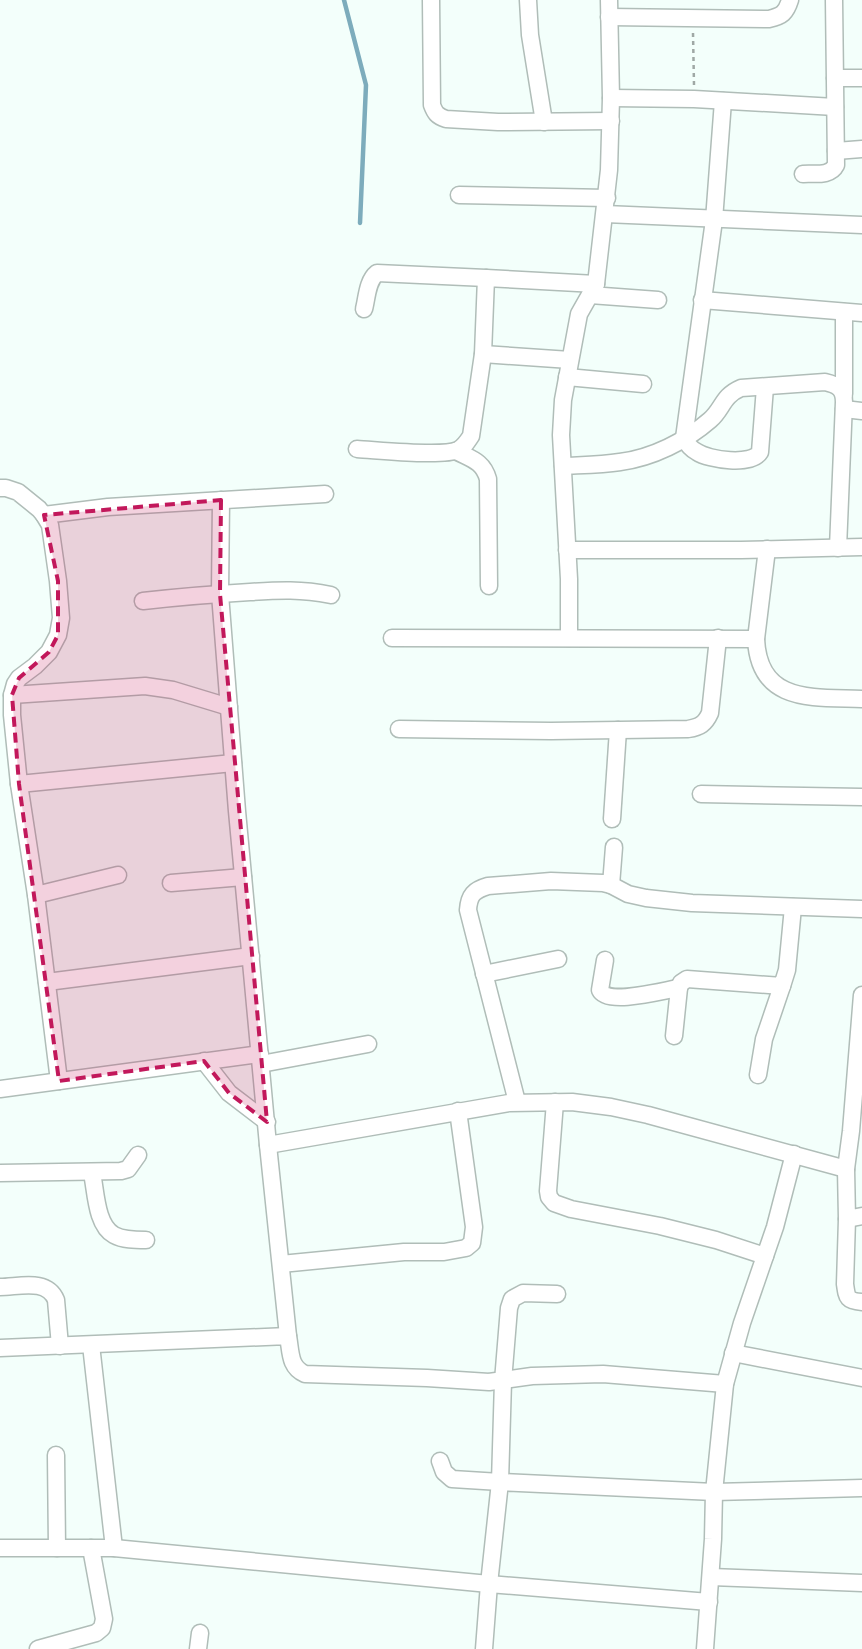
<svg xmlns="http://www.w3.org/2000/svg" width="862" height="1649" font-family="'Varela Round',sans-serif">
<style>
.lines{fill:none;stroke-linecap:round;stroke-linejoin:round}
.stream{stroke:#7dacbc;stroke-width:4.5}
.minor-casing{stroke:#b0bdb8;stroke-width:19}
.path{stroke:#9fa8a5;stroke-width:2.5;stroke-dasharray:4 4;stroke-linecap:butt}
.minor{stroke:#fff;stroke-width:16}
.marked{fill:#c2185b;fill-opacity:0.2;stroke:#c2185b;stroke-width:4;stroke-dasharray:10 6;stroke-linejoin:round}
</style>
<rect width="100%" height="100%" fill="#f3fffb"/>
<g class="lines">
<polyline class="stream" points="344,0 366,85 360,223"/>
<g class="minor-casing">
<g id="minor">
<path d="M 431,0 L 432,105 C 435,113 437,116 446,119 L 498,122 L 611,121"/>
<polyline points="528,0 530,35 544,122"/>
<path d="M 609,17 L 769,19 C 782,16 786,13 790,0"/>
<polyline points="835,78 862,78"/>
<polyline points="611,98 694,99 835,107"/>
<path d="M 723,101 L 714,220 L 684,438 C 687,444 691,449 697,452 C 709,460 752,466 760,452 L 765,387"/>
<polyline points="836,151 862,149"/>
<path d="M 803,174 C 814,173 830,177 836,165 L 834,0"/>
<polyline points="459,195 607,198"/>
<polyline points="605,214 862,225"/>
<polyline points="590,295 658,300"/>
<polyline points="702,300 862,313"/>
<path d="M 364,309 C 367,298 367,281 377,273 L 486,278"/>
<polyline points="483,354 570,360"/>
<polyline points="567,377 643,384"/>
<polyline points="844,394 844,312"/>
<polyline points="844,409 862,411"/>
<path d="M 357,449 C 377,450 442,457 458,450 C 464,447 467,442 471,436 L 483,354 L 486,278 L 596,284 L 609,170 L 611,98 L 609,0"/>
<path d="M 456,451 C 471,459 483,461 488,479 L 489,586"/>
<path d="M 563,466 C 582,465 601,465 620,462 C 652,458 686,441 710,420 C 723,409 722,396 741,388 L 825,382 C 838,385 844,389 844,402 L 838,548"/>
<polyline points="0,488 6,488 18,492 39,509 44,515 50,525 58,581 61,618 58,635 49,652 35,666 19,678 15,684 12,695 12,715 19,784 36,895 59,1081"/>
<polyline points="221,500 220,594 237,811 268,1145 509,1103 572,1102 611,1107 648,1115 846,1169 851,1131 862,995"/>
<polyline points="44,515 108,507 325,494"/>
<path d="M 767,549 L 756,639 C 759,704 813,697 862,699"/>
<polyline points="567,550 741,550 862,547"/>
<path d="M 143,601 C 179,597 214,594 250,592 C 280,590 301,589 331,595"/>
<polyline points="392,638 756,639"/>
<polyline points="569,638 569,579 561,435 563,400 579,314 596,284"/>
<polyline points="12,695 145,686 173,690 229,707"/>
<path d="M 399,729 L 551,731 L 688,729 C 700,727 705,724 710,713 L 718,638"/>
<polyline points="19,784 233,763"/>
<polyline points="701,794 862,797"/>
<polyline points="612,819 618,730"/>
<polyline points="171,883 243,877"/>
<polyline points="611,885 614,847"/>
<polyline points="36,895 118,875"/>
<path d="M 605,960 L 600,990 C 607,1006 665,990 679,988"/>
<polyline points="484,974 558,959"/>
<polyline points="47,982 251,956"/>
<polyline points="674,1036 679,988 681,983 687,979 782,986 787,970 793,907"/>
<polyline points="204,1061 229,1093 267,1122"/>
<polyline points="261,1064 368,1044"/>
<polyline points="758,1075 764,1039 782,986"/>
<polyline points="0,1089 260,1054"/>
<path d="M 517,1102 L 468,910 C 469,895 474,890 488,886 L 551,881 L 603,883 L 611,885 L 628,894 L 646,898 L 692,903 L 862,909"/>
<polyline points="555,1102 548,1191 549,1197 554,1203 571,1209 660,1226 716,1240 765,1256"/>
<polyline points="268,1145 288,1336"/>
<polyline points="846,1169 847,1219 862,1216"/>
<polyline points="0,1173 121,1171 128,1169 138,1155"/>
<path d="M 92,1173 C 96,1192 96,1225 114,1235 C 123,1240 135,1240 146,1240"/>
<path d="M 847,1219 L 845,1284 C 847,1298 847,1301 862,1302"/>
<polyline points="281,1264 404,1252 444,1252 466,1248 472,1243 474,1227 458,1111"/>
<path d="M 0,1287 C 19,1287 47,1278 56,1300 L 60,1346"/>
<polyline points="91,1345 114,1548"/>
<path d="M 0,1348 L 288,1336 C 291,1352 289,1367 305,1374 L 427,1378 L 489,1382 L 532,1376 L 603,1374 L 725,1384"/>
<polyline points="733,1353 862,1378"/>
<polyline points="56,1455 57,1548"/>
<polyline points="440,1461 444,1472 452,1479 500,1482 503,1381 509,1308 512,1299 523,1293 557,1294"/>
<polyline points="0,1548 114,1548 489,1584 709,1602"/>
<polyline points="711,1577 862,1583"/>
<polyline points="38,1649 96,1633 102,1628 104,1619 91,1548"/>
<polyline points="198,1649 200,1633"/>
<polyline points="484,1649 489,1584 500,1482 714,1492 862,1488"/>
<polyline points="705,1649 713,1539 714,1492 725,1384 742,1323 775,1227 794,1154"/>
</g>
</g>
<polyline class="path" points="693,33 694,85"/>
<use href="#minor" class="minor"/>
</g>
<path class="marked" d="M 221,500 L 220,594 L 267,1122 L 229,1093 L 204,1061 L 59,1081 L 19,784 L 12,695 L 19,678 L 49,652 L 58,635 L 58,581 L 44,515 Z"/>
</svg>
